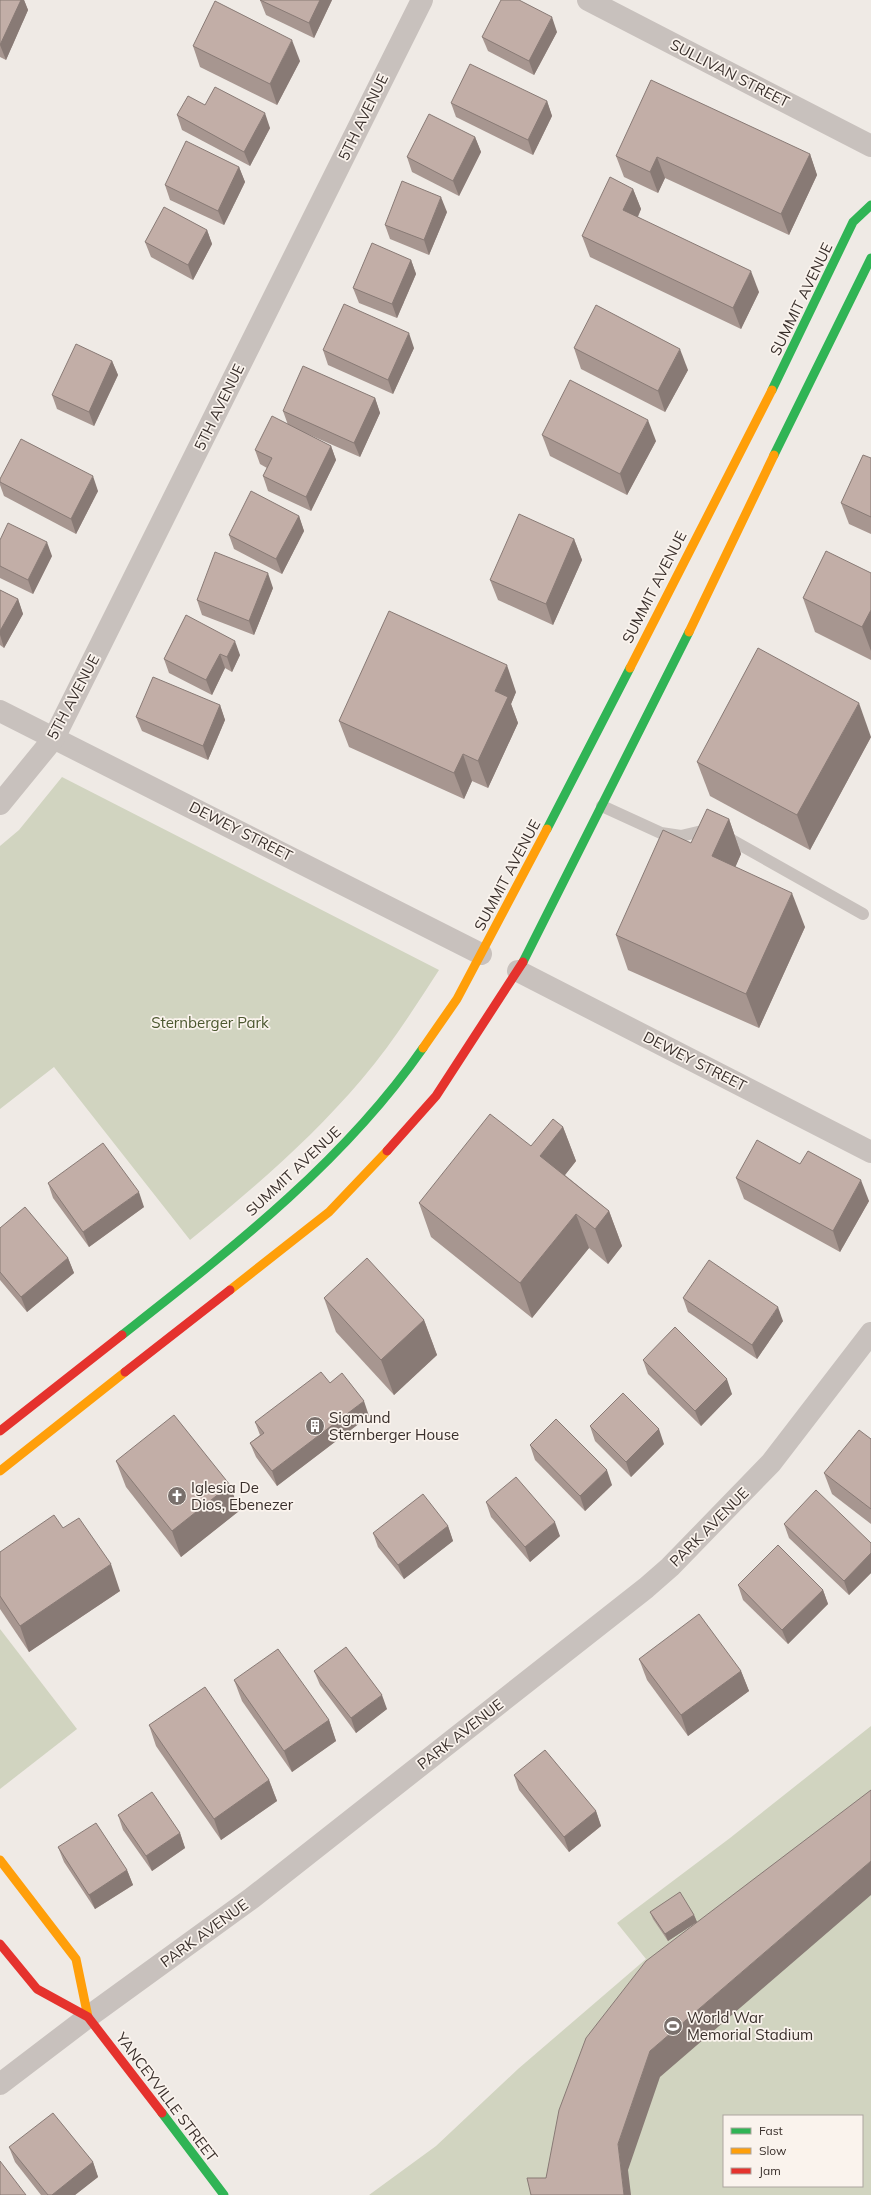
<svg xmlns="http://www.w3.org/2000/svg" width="871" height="2195" font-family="Mulish,sans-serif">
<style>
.green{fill:#d1d4c0;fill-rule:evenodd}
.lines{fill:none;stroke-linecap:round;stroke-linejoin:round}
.lane{stroke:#c8c1bd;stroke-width:12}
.street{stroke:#c8c1bd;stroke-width:22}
.fast{stroke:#30b455;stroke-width:9}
.slow{stroke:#ff9f0a;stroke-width:9}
.jam{stroke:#e5322d;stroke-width:9}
.wall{fill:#a79690}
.shaded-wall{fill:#887a75}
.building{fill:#c2aea7;stroke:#887a75}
.labels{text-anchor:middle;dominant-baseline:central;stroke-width:3.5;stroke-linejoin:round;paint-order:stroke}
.street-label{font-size:15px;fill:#392f2b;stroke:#faf3ed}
.park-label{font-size:15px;fill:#4b572f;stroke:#faf3ed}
.poi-label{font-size:15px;fill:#392f2b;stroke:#faf3ed;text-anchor:start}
</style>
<rect width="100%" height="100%" fill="#efeae5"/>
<g class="green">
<path d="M 62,777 L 439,970 C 415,1007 391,1045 362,1079 C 310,1140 253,1189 190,1240 L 54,1067 L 0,1109 L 0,846 L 19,830 Z"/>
<polygon points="0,1629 77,1729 0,1789"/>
<path d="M 871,1726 L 871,2195 L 369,2195 L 436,2146 L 518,2069 L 646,1959 L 617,1923 L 730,1838 ZM 724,2116 L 862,2116 L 862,2186 L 724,2186 Z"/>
</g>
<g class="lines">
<polyline class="lane" points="602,806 661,833 681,836 702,831 721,834 863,914"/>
<g class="street">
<polyline points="588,0 871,146"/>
<polyline points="0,711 481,954"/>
<polyline points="0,804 54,738 422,0"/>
<polyline points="518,971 871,1152"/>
<polyline points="0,2084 88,2017 252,1898 646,1588 670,1567 771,1463 871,1333"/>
</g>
<g class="fast">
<polyline points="772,390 853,222 871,205"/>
<polyline points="774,455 871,258"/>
<polyline points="547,829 630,668"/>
<polyline points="523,962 689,632"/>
<path d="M 122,1335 C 230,1250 343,1163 423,1048"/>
<polyline points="162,2113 224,2195"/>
</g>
<g class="slow">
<polyline points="689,632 774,455"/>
<polyline points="630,668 772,390"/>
<polyline points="423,1048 457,999 547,829"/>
<polyline points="230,1290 329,1212 387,1151"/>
<polyline points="0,1471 125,1372"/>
<polyline points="0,1860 76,1959 88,2017"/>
</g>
<g class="jam">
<polyline points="387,1151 436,1096 523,962"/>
<polyline points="125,1372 230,1290"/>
<polyline points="0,1431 122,1335"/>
<polyline points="0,1944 37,1989 88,2017 162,2113"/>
</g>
</g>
<g class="wall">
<polygon points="0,0 24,0 28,10 6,60 0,57"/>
<polygon points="260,0 332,0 314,38 266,15"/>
<polygon points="557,32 534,75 488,51 482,37"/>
<polygon points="193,46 300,61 277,105 200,67"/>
<polygon points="547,101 552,116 533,155 456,117 451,103"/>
<polygon points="205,105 270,128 250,166 182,130 177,115"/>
<polygon points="475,137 481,152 459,196 412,172 407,157"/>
<polygon points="810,154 817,175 789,235 665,178 658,193 624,177 616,156"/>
<polygon points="239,167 245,182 224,225 170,200 165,185"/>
<polygon points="633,189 641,209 638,217 759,292 741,329 590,257 582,236"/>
<polygon points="447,212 429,255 390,239 385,225"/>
<polygon points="207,230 212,244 193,280 151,257 145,242"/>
<polygon points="411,260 416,274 397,318 359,303 353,288"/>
<polygon points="414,348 393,394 328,365 323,350"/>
<polygon points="574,348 688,370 665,412 581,369"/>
<polygon points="112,361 118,375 94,426 57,409 52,395"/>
<polygon points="375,398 380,413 360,457 303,432 331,446 336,460 311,511 268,491 263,476 267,468 260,464 255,450 288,425 283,411"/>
<polygon points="542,435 656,441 627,495 550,456"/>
<polygon points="871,458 871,534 849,524 841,503"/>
<polygon points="0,479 98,491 76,534 4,496 0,485"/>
<polygon points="299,516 304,531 282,574 234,549 229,535"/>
<polygon points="574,539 582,560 553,625 498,600 490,580"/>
<polygon points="0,540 52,556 33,594 0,578"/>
<polygon points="871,573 871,660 815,632 803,598"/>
<polygon points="273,588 254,635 202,615 197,600"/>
<polygon points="0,590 18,599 23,614 4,648 0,645"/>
<polygon points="186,615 240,655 232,672 225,668 212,695 169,673 164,659"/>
<polygon points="516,692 511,704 518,723 488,788 472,781 464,799 349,747 339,721"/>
<polygon points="220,705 225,720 208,760 142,731 136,717"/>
<polygon points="871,737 810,850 710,796 697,762"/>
<polygon points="729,819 741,854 735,867 805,927 759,1028 628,970 616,935 691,843"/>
<polygon points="563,1127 576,1161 565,1175 609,1211 622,1246 608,1264 589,1248 532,1318 431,1237 419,1203 531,1146"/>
<polygon points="800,1164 869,1201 840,1252 744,1199 736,1178"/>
<polygon points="48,1183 144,1207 89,1247 53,1198"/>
<polygon points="0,1228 68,1258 74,1273 27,1312 0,1280"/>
<polygon points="324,1298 424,1320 437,1355 394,1395 336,1332"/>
<polygon points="683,1298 783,1321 757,1359 688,1312"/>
<polygon points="643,1360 732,1394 701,1426 648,1374"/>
<polygon points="330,1383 369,1416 277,1486 256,1457 250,1443 260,1435 255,1422"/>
<polygon points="590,1426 664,1444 631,1477 595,1441"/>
<polygon points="871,1439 871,1524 832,1494 824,1473"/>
<polygon points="530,1445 612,1485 585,1511 535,1460"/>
<polygon points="116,1461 230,1485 239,1511 181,1557 126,1487"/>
<polygon points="486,1502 560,1536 530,1562 491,1517"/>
<polygon points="784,1524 871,1543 871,1573 849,1595 789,1538"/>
<polygon points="448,1526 453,1541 404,1579 378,1547 373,1533"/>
<polygon points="63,1528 120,1591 29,1652 0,1609 0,1552"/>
<polygon points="738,1585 823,1590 828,1604 788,1644 743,1600"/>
<polygon points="639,1659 741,1671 749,1691 688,1736 647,1680"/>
<polygon points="314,1671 387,1709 356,1733 320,1685"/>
<polygon points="234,1680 329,1720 336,1741 292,1772 242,1701"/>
<polygon points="149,1725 269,1780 277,1801 221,1840 156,1746"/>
<polygon points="514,1775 596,1811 601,1826 569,1852 519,1790"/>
<polygon points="118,1815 180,1833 185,1848 152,1871 123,1830"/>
<polygon points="58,1847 127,1870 133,1885 95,1909 64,1862"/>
<polygon points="650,1912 694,1915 697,1922 668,1941 653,1919"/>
<polygon points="9,2147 93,2162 98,2177 75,2195 41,2195 15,2162"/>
</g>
<g class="shaded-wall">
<polygon points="21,0 24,0 28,10 6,60 0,45"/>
<polygon points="320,0 332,0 314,38 309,23"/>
<polygon points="552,17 557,32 534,75 529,61"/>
<polygon points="292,40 300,61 277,105 270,84"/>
<polygon points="547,101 552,116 533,155 528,140"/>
<polygon points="265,113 270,128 250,166 244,152"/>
<polygon points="475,137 481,152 459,196 453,181"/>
<polygon points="810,154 817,175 789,235 781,214"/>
<polygon points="657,157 665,178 658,193 650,172"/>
<polygon points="239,167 245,182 224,225 218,211"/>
<polygon points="633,189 641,209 631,231 623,210"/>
<polygon points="441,197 447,212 429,255 424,240"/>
<polygon points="207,230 212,244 193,280 188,265"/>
<polygon points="411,260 416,274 397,318 392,304"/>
<polygon points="751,271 759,292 741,329 733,308"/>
<polygon points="409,333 414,348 393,394 388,380"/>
<polygon points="680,349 688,370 665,412 658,391"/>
<polygon points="112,361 118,375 94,426 89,412"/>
<polygon points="375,398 380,413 360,457 354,443"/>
<polygon points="648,420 656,441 627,495 620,474"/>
<polygon points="331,446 336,460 311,511 306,497"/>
<polygon points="93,476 98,491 76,534 71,519"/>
<polygon points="299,516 304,531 282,574 276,559"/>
<polygon points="574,539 582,560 553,625 546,604"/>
<polygon points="47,542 52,556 33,594 28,580"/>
<polygon points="268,573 273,588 254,635 249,621"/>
<polygon points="18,599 23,614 4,648 0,635 0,631"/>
<polygon points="871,610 871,651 862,627"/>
<polygon points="235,641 240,655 232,672 227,657"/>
<polygon points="220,654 225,668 212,695 206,680"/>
<polygon points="507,665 516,692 511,704 518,723 488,788 478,761 495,691"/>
<polygon points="859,703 871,737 810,850 797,815"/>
<polygon points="220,705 225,720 208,760 203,746"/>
<polygon points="463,754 472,781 464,799 454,773"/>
<polygon points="729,819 741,854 725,891 712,856"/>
<polygon points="792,893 805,927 759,1028 746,994"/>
<polygon points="563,1127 576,1161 553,1190 540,1156"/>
<polygon points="861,1180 869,1201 840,1252 833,1231"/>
<polygon points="139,1192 144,1207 89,1247 83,1232"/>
<polygon points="609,1211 622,1246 608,1264 595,1229"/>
<polygon points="576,1214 589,1248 532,1318 520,1283"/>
<polygon points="68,1258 74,1273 27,1312 21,1297"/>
<polygon points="778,1307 783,1321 757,1359 752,1345"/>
<polygon points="424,1320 437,1355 394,1395 381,1360"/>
<polygon points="727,1379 732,1394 701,1426 695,1411"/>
<polygon points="364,1401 369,1416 277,1486 272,1471"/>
<polygon points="659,1429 664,1444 631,1477 626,1462"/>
<polygon points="607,1470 612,1485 585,1511 580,1496"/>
<polygon points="230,1485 239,1511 181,1557 172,1531"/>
<polygon points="555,1522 560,1536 530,1562 525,1547"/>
<polygon points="448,1526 453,1541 404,1579 398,1565"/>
<polygon points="871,1553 871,1573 849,1595 844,1581"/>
<polygon points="111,1564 120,1591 29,1652 20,1626"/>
<polygon points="823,1590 828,1604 788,1644 782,1630"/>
<polygon points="741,1671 749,1691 688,1736 681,1715"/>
<polygon points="382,1695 387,1709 356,1733 351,1718"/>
<polygon points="329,1720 336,1741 292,1772 284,1751"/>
<polygon points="269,1780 277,1801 221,1840 214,1819"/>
<polygon points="596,1811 601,1826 569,1852 564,1837"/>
<polygon points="180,1833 185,1848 152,1871 146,1856"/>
<polygon points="871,1861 871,1895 660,2077 628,2170 631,2195 624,2195 618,2144 650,2051"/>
<polygon points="127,1870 133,1885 95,1909 89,1895"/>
<polygon points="694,1915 697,1922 668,1941 665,1934"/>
<polygon points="93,2162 98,2177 75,2195 52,2195"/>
</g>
<g class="building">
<polygon points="0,0 21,0 0,45"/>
<polygon points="260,0 320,0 309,23"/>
<polygon points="501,0 519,0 552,17 529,61 482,37"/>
<polygon points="215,1 292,40 270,84 193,46"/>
<polygon points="470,64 547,101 528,140 451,103"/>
<polygon points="651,80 810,154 781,214 657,157 650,172 616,156"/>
<polygon points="215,87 265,113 244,152 177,115 188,96 205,105"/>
<polygon points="429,114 475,137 453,181 407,157"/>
<polygon points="186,141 239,167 218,211 165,185"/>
<polygon points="610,177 633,189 623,210 751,271 733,308 582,236"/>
<polygon points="402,181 441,197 424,240 385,225"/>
<polygon points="164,207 207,230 188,265 145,242"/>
<polygon points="372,243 411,260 392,304 353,288"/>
<polygon points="344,304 409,333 388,380 323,350"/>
<polygon points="596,305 680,349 658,391 574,348"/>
<polygon points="76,344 112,361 89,412 52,395"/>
<polygon points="303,366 375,398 354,443 283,411"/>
<polygon points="570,380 648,420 620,474 542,435"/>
<polygon points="272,416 331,446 306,497 263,476 272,458 255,450"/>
<polygon points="21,439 93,476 71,519 0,482 0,479"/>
<polygon points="863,455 871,458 871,517 841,503"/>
<polygon points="251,491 299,516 276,559 229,535"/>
<polygon points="519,514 574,539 546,604 490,580"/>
<polygon points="8,523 47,542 28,580 0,566 0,540"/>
<polygon points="826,551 871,573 871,610 862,627 803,598"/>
<polygon points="215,552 268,573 249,621 197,600"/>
<polygon points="0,590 18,599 0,631"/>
<polygon points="389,611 507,665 495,691 508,697 478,761 463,754 454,773 339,721"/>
<polygon points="186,615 235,641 227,657 220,654 206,680 164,659"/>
<polygon points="758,648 859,703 797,815 697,762"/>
<polygon points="153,677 220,705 203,746 136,717"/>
<polygon points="707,809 729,819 712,856 792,893 746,994 616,935 663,830 691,843"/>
<polygon points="490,1114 531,1146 553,1119 563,1127 540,1156 609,1211 595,1229 576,1214 520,1283 419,1203"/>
<polygon points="757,1140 800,1164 808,1151 861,1180 833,1231 736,1178"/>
<polygon points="103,1143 139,1192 83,1232 48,1183"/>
<polygon points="25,1207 68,1258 21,1297 0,1272 0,1228"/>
<polygon points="367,1258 424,1320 381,1360 324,1298"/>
<polygon points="709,1260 778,1307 752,1345 683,1298"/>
<polygon points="675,1327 727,1379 695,1411 643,1360"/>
<polygon points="321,1372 330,1383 342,1373 364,1401 272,1471 250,1443 264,1433 255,1422"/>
<polygon points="623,1393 659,1429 626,1462 590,1426"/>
<polygon points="174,1415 230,1485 172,1531 116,1461"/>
<polygon points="556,1419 607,1470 580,1496 530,1445"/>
<polygon points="859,1430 871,1439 871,1509 824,1473"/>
<polygon points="516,1477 555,1522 525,1547 486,1502"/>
<polygon points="816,1490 871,1543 871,1553 844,1581 784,1524"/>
<polygon points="423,1494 448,1526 398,1565 373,1533"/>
<polygon points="54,1515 63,1528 79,1518 111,1564 20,1626 0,1596 0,1552"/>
<polygon points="778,1545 823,1590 782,1630 738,1585"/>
<polygon points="699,1614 741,1671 681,1715 639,1659"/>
<polygon points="346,1647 382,1695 351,1718 314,1671"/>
<polygon points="278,1649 329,1720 284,1751 234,1680"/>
<polygon points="205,1687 269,1780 214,1819 149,1725"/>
<polygon points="545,1750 596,1811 564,1837 514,1775"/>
<polygon points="871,1790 871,1861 650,2051 618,2144 624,2195 531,2195 527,2178 546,2178 559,2110 586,2038 646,1961"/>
<polygon points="152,1792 180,1833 146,1856 118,1815"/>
<polygon points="96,1823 127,1870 89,1895 58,1847"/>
<polygon points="680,1892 694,1915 665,1934 650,1912"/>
<polygon points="53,2113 93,2162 52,2195 48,2195 9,2147"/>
<polygon points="0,2161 26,2195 0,2195"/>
</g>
<defs>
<g id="building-disc" transform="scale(1)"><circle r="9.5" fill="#79706c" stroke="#faf3ed"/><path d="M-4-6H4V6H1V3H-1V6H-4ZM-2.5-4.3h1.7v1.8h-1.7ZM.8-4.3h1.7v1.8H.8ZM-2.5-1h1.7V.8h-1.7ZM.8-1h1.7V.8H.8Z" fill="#fff"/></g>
<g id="church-disc" transform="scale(1)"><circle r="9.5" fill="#79706c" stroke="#faf3ed"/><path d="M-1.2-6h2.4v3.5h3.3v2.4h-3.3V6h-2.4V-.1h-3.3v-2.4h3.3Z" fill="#fff"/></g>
<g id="stadium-disc" transform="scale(1)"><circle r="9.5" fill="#79706c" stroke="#faf3ed"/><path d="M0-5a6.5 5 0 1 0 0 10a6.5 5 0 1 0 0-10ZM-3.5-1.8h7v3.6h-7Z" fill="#fff"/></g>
</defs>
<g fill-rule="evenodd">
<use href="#building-disc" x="315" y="1426"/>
<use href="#church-disc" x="177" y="1496"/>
<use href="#stadium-disc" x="673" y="2026"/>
</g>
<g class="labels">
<g class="street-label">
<text transform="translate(730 73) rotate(27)">SULLIVAN STREET</text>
<text transform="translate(363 117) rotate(-64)">5TH AVENUE</text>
<text transform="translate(801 299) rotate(-64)">SUMMIT AVENUE</text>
<text transform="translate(219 407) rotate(-64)">5TH AVENUE</text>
<text transform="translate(654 587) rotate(-63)">SUMMIT AVENUE</text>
<text transform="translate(73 697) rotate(-62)">5TH AVENUE</text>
<text transform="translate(241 831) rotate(27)">DEWEY STREET</text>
<text transform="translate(507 875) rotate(-62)">SUMMIT AVENUE</text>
<text transform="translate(695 1061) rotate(27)">DEWEY STREET</text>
<text transform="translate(293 1171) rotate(-43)">SUMMIT AVENUE</text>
<text transform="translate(709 1527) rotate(-45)">PARK AVENUE</text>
<text transform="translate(460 1734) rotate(-38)">PARK AVENUE</text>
<text transform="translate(204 1933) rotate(-36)">PARK AVENUE</text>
<text transform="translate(167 2097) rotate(53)">YANCEYVILLE STREET</text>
</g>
<g class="park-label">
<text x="210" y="1022">Sternberger Park</text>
</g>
<g class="poi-label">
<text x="329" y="1417">Sigmund<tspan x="329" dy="17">Sternberger House</tspan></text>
<text x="191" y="1487">Iglesia De<tspan x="191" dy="17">Dios, Ebenezer</tspan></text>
<text x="687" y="2017">World War<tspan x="687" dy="17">Memorial Stadium</tspan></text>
</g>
</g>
<rect x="723" y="2115" width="140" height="72" fill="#faf3ed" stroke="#ada59f"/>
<rect x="731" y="2128" width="20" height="6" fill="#30b455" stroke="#ada59f"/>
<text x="759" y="2135" font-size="12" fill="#392f2b">Fast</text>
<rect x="731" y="2148" width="20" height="6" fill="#ff9f0a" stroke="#ada59f"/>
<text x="759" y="2155" font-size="12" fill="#392f2b">Slow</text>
<rect x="731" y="2168" width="20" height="6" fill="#e5322d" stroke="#ada59f"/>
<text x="759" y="2175" font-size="12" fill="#392f2b">Jam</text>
</svg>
